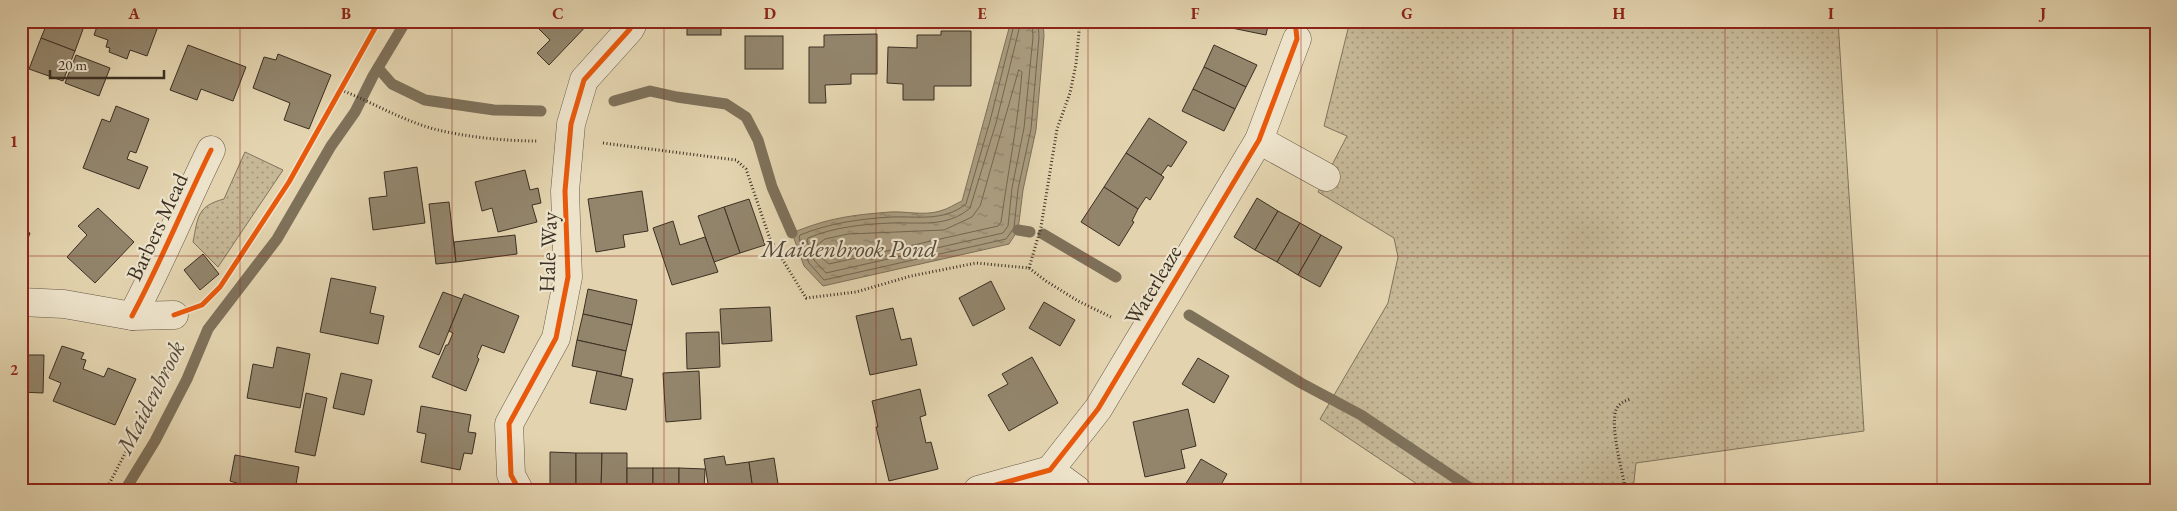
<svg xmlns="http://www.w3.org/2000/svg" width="2177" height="511" font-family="'EB Garamond',serif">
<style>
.park{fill:url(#park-dots);stroke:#80745d}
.water{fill:url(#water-ripples);stroke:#7e715a}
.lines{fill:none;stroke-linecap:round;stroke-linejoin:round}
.shore{stroke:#726651;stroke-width:1}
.stream{stroke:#7e715a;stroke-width:11}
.building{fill:#92856c;stroke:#3b3023}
.minor-casing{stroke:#655946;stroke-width:29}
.path{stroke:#3b3023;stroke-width:3;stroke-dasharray:1 2.5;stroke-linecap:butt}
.minor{stroke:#ede3cb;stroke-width:28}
.cycleway-casing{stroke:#ede3cb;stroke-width:8}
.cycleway{stroke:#e8590c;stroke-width:5}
.grid{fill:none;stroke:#8f2418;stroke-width:1;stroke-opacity:0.55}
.labels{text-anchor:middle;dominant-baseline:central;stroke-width:4.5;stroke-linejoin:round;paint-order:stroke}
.street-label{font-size:22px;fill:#3b3023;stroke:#ede3cb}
.water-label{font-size:24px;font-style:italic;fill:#574b3a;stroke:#ede3cb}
.neatline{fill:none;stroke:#8f2418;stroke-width:2}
.grid-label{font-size:16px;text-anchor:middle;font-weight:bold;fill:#8f2418}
</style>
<defs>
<pattern id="park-dots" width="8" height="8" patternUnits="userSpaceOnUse" patternTransform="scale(1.25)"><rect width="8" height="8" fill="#c6b897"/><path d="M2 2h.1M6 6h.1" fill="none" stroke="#a2967b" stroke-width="1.8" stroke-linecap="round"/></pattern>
<pattern id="water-ripples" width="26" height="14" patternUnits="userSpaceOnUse" patternTransform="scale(1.25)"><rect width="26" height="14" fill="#aa9c7f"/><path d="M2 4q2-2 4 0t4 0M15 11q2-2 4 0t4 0" fill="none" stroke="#8c8068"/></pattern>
</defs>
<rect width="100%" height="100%" fill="#e3d4af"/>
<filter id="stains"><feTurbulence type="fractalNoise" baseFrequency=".004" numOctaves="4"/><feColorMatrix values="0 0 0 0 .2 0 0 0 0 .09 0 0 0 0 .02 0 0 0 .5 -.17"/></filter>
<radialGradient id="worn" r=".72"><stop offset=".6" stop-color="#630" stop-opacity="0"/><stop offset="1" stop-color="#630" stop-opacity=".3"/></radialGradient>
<g class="park">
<polygon points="1330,21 1838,21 1864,431 1636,463 1633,490 1426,490 1320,419 1388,303 1398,257 1394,238 1318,192 1347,136 1324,126 1349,25"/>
<path d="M 245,152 L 283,170 L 218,267 L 193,242 C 198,217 197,206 224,199 Z"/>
</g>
<path class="water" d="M 1011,21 L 1043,21 L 1044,36 L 1036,130 L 1023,190 L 1018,230 L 1009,244 L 823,286 L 804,266 L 792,233 C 828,218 852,215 890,212 C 906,211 924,216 940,211 C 948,209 955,204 962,201 Z"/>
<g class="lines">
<g class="shore">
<path d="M 1015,21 L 990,121 L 966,204 C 943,222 918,216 891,217 C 859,219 830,223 800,235 L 799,238 L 809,263 L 824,280 L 1006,239 L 1014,228 L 1018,189 L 1031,129 L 1039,37 L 1038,21"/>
<path d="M 1021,21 L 996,123 L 970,208 C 947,228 919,222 892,223 C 864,224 834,227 808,238 L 807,241 L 814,260 L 826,273 L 1003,233 L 1008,226 L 1012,188 L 1024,128 L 1033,37 L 1032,21"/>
<path d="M 1019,70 L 1022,72 C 1018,123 1008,172 1001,222 L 998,226 L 829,264 L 820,256 L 817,245 L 825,239 L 848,234 L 944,230 L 972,217 L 980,206 Z"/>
</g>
<g class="stream">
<polyline points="378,68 392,84 425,100 494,110 541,111"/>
<polyline points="614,101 650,91 677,97 726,104 746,117 758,140 772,187 792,233"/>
<polyline points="1018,230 1030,232"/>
<polyline points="1043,234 1116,277"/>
<polyline points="1189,315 1301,383 1361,415 1473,490"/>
<polyline points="125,490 155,441 187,379 208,329 277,239 331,146 355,112 373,76 406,21"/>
</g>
</g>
<g class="building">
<polygon points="48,21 86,21 75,51 41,38"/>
<polygon points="99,21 160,21 147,56 130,50 127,59 109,52 110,48 106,47 108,40 94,35"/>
<polygon points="547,21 591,21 549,65 537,53 550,40 539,29"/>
<rect x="687" y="21" width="34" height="14"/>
<polygon points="1218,21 1269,21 1266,35 1217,25"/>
<polygon points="941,31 971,31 971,86 934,86 934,100 903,100 903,84 887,83 888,47 917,48 917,35 941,35"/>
<polygon points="877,34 877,74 851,74 851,84 825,85 826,103 809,103 809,47 824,47 824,35"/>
<rect x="745" y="36" width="38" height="33"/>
<polygon points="41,38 75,51 63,81 29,69"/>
<polygon points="188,45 246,67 233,101 201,89 197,100 170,90"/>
<polygon points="1214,45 1257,65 1246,87 1204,67"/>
<polygon points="278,54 331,75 309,129 284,120 290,103 253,88 264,57 276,60"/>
<polygon points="76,55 110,68 99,96 65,83"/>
<polygon points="1204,67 1246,87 1235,109 1193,89"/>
<polygon points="1193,89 1235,109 1224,131 1182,111"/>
<polygon points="116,106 149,119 136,153 130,151 127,159 148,167 139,189 83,168 102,119 110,122"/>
<polygon points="1149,118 1187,142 1171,167 1168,165 1161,175 1126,153"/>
<polygon points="1126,153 1164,177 1150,200 1146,197 1138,209 1104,187"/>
<polygon points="417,167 425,223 373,230 369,198 387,196 384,172"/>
<polygon points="525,170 530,190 538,188 541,203 532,205 537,222 498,232 492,208 482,211 475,182"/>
<polygon points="1104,187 1138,209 1132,221 1134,222 1119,246 1081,222"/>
<polygon points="642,191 648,231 623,235 625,247 596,252 588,199"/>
<polygon points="1257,198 1278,211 1255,250 1234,237"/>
<polygon points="749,199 765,245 740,253 724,207"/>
<polygon points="449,202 456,262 436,264 429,204"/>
<polygon points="724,207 740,253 714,262 698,216"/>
<polygon points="98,208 134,242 95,283 67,257 87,235 78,226"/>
<polygon points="1278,211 1300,223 1277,262 1255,250"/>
<polygon points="673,221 680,245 705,237 718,272 672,285 653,228"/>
<polygon points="1300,223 1321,235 1298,275 1277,262"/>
<polygon points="21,230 30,233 21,257"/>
<polygon points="515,235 517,254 456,262 454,242"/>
<polygon points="1321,235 1342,247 1320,287 1298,275"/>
<polygon points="203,254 219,274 200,290 184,270"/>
<polygon points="331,278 376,287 370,313 384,316 378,344 320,332"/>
<polygon points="991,281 1005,309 973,326 959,298"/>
<polygon points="588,289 637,300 632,325 583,314"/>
<polygon points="443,292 462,299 439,355 419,347"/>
<polygon points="464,294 519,316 504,353 482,345 477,357 479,359 466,391 432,377 446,345 448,345 453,333 449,331"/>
<polygon points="1044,302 1075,320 1060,346 1029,328"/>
<polygon points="770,307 772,341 722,344 720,309"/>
<polygon points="893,308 901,340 911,338 917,365 870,375 856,316"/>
<polygon points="583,314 632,325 626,351 577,340"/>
<polygon points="719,332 720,367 687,369 686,333"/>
<polygon points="577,340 626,351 621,376 572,366"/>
<polygon points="62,346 84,353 81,359 86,360 83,369 104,377 108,368 136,379 115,425 53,401 61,383 49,378"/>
<polygon points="277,347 310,354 300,408 247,398 253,364 273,368"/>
<polygon points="21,355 44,355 43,393 21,392"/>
<polygon points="1032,357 1058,403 1009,431 988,395 1008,384 1002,374"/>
<polygon points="1198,358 1229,376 1214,403 1182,384"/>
<polygon points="597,371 633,379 626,410 590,403"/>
<polygon points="699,371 701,419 666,422 663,373"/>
<polygon points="341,373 372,380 364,415 333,408"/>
<polygon points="920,389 926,415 920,417 926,443 931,442 938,469 889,481 876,427 878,427 872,401"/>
<polygon points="306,393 327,398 315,456 295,452"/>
<polygon points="421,406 471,415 468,432 476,433 472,454 464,453 460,470 421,462 426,434 417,432"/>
<polygon points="1188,409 1196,446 1181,450 1185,468 1145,477 1133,422"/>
<polygon points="550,452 576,453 576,490 550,490"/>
<polygon points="576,453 602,453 601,490 576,490"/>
<polygon points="602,453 627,453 627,490 601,490"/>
<polygon points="235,455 299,467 295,490 239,490 240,484 230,481"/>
<polygon points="724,456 726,465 749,462 753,490 709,490 704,459"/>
<polygon points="774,458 779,490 753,490 749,462"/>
<polygon points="1201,459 1227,474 1218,490 1182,490"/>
<rect x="627" y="468" width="26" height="22"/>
<rect x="653" y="468" width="26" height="22"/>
<polygon points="679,468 705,469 704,490 679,490"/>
<polygon points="1306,484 1316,490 1303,490"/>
</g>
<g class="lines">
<g class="minor-casing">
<g id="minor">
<polyline points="1259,140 1326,177"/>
<polyline points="21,302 64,304 132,316 174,315"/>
<path d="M 132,316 C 161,262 184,205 211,150"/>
<polyline points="1050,470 1077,490"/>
<polyline points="519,490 511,475 509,424 556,338 568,277 565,191 571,124 584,80 630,29 634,21"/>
<polyline points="978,490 1050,470 1098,409 1259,140 1297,39"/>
</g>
</g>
<g class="path">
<path d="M 341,90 C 372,102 401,120 434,129 C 466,137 504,141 537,141"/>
<polyline points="603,143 736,160 746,169 770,239 806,298 856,292 911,276 976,263 1029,268 1046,281 1078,301 1113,318"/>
<polyline points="1029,268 1041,227 1057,129 1070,93 1076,64 1080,21"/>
<polyline points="106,490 171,365 171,348"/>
<path d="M 1626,490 C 1622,472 1610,426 1616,410 C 1619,403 1624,401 1631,399"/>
</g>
<use href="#minor" class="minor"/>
<g class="cycleway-casing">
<g id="cycleway">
<polyline points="174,315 202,305 220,287 289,182 379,21"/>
<path d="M 132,316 C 161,262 184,205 211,150"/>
<polyline points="519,490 511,475 509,424 556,338 568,277 565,191 571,124 584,80 630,29 634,21"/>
<polyline points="978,490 1050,470 1098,409 1259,140 1297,39 1295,21"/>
</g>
</g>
<use href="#cycleway" class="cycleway"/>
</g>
<path class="grid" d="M 240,21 L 240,490M 452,21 L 452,490M 664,21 L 664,490M 876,21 L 876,490M 1088,21 L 1088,490M 1301,21 L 1301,490M 1513,21 L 1513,490M 1725,21 L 1725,490M 1937,21 L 1937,490M 21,256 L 2156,256"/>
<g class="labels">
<g class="street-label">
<text transform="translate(157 227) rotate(-65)">Barbers Mead</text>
<text transform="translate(548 252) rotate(-88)">Hale Way</text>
<text transform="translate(1153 285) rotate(-59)">Waterleaze</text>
</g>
<g class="water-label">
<text x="849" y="248">Maidenbrook Pond</text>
<text transform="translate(150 397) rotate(-63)">Maidenbrook</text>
</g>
</g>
<rect width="2177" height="511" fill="none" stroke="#e3d4af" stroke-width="55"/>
<path d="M50 70v8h114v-8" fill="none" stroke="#3b3023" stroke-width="2.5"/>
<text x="58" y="70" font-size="15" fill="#3b3023" stroke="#ede3cb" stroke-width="4" paint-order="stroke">20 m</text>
<rect x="28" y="28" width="2122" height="456" class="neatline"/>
<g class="grid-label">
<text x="134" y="19">A</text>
<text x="346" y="19">B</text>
<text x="558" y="19">C</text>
<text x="770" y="19">D</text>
<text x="982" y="19">E</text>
<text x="1195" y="19">F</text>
<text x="1407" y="19">G</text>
<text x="1619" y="19">H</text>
<text x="1831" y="19">I</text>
<text x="2043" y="19">J</text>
<text x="14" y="147">1</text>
<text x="14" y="375">2</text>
</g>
<rect width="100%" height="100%" filter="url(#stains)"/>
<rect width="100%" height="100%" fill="url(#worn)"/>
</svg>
